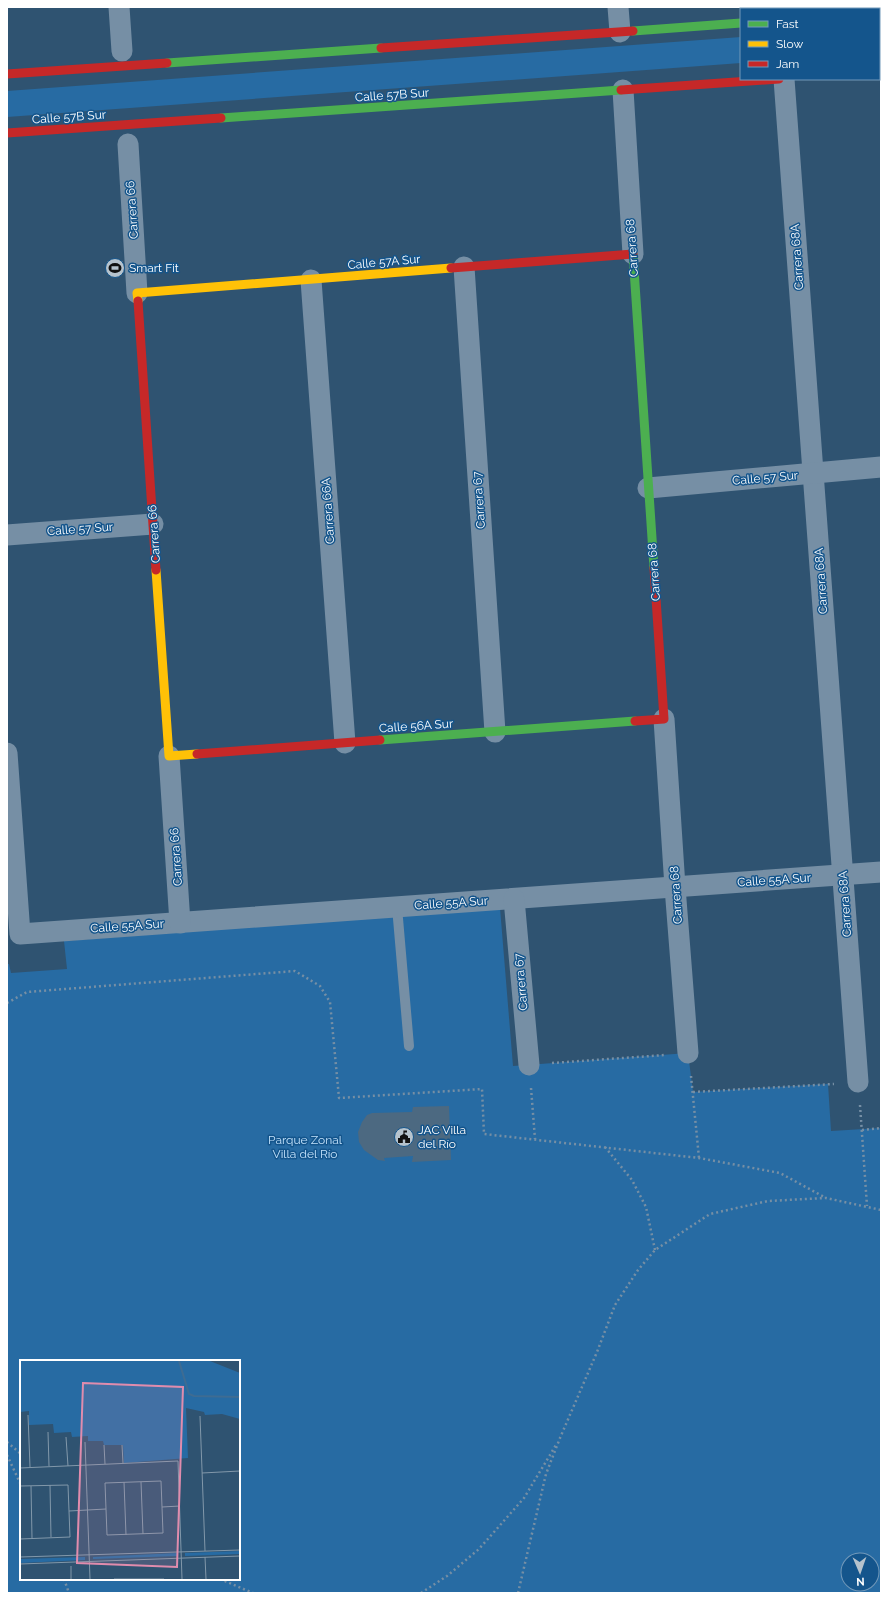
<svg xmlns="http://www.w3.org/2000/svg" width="888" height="1600" font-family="Raleway,sans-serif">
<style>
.green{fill:#276ba3;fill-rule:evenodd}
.building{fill:#4c6981}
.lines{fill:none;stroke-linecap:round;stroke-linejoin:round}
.path{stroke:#768fa5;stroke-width:2.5;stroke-dasharray:2 3;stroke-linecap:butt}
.lane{stroke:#768fa5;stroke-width:10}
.street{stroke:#768fa5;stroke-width:21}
.fast{stroke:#4caf50;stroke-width:9}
.slow{stroke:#ffc107;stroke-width:9}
.jam{stroke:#c62828;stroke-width:9}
.labels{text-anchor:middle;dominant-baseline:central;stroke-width:3;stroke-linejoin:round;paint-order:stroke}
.street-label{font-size:12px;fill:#fff;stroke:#14558c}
.poi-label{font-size:12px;fill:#fff;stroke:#14558c;text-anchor:start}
.park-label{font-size:12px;fill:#c4e3fc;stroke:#14558c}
.inset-river{fill:none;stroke:#3e6c93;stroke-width:2}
.inset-road{fill:none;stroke:#8298aa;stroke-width:1}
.view{fill:#e08cad;fill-opacity:0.15;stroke:#e08cad;stroke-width:2}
.inset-edge{fill:none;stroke:#fff;stroke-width:2}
</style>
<rect width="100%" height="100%" fill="#2f5371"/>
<g class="green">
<polygon points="741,37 741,63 7,117 7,91"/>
<path d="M 500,908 L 513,1066 L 688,1053 L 693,1092 L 828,1084 L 831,1131 L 881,1128 L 881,1593 L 7,1593 L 7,964 L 9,964 L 11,973 L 67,969 L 64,941 ZM 21,1361 L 239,1361 L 239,1579 L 21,1579 ZM 848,1560 L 872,1560 L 872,1584 L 848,1584 Z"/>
</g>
<polygon class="building" points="449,1106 451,1160 412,1162 413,1156 384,1158 385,1161 378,1160 364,1150 359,1142 358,1132 362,1122 367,1115 372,1113 412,1112 413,1107"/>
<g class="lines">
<g class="path">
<polyline points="7,1003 27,992 295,971 320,986 330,1002 339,1098 482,1089 484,1134 699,1158 780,1173 826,1198"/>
<polyline points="552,1063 665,1055"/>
<polyline points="691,1076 699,1158"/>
<polyline points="531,1088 535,1139"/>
<polyline points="693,1092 834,1084"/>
<polyline points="860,1105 867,1206"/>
<polyline points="862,1130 881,1128"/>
<polyline points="605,1147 632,1180 646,1207 655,1250"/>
<polyline points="7,1442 21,1454"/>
<polyline points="7,1455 21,1485"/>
<polyline points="64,1579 69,1593"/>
<polyline points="220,1579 253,1593"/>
<polyline points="421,1593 447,1576 479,1549 524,1498 556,1445"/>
<polyline points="518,1593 546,1474 560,1438 597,1352 615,1305 638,1270 655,1250 710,1214 768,1201 826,1198 881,1210"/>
</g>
<polyline class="lane" points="397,907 409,1046"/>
<g class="street">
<polyline points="119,7 122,51"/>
<polyline points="618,7 620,32"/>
<polyline points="779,7 779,9"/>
<polyline points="784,79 858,1082"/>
<polyline points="623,90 633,254"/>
<polyline points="128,144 137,293"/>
<polyline points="464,267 495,732"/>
<polyline points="311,280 345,743"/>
<polyline points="648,488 881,467"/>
<polyline points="7,535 153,524"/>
<polyline points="664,719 675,887 688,1053"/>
<polyline points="7,753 20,934 881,872"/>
<polyline points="169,756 180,923"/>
<polyline points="514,899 529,1065"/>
</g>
<g class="fast">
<polyline points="879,13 881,13"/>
<polyline points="633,31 741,23"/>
<polyline points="167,63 381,48"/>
<polyline points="879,72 881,72"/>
<polyline points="221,118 621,90"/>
<polyline points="633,254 654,568"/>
<polyline points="380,740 635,721"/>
</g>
<g class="slow">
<polyline points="138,301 137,293 451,268"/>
<polyline points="156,570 169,756 197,754"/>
</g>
<g class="jam">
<polyline points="381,48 633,31"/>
<polyline points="7,74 167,63"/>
<polyline points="621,90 779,79"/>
<polyline points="7,133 221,118"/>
<polyline points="451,268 633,254"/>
<polyline points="138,301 156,570"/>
<polyline points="635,721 664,719 654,568"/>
<polyline points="197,754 380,740"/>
</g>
</g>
<defs>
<g id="stadium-disc" transform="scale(1)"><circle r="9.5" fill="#b6c3cd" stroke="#14558c"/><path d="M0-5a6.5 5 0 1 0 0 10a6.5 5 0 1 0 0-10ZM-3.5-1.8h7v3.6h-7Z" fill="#111"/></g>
<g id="civic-disc" transform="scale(1)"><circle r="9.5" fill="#b6c3cd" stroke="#14558c"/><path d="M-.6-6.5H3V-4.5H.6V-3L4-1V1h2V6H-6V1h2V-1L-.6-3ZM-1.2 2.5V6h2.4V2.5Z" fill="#111"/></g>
</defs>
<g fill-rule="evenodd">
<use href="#stadium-disc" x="115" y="268"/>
<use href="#civic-disc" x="404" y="1137"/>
</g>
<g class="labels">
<g class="street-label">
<text transform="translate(392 95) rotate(-4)">Calle 57B Sur</text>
<text transform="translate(69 117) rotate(-4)">Calle 57B Sur</text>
<text transform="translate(132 210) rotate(-94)">Carrera 66</text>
<text transform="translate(632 248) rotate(-94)">Carrera 68</text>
<text transform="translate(797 257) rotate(-94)">Carrera 68A</text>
<text transform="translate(384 262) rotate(-5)">Calle 57A Sur</text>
<text transform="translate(765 478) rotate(-5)">Calle 57 Sur</text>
<text transform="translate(479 500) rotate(-94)">Carrera 67</text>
<text transform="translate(328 511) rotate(-94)">Carrera 66A</text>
<text transform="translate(80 529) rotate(-4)">Calle 57 Sur</text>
<text transform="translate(154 534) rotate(-94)">Carrera 66</text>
<text transform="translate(654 572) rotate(-94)">Carrera 68</text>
<text transform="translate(821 581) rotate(-94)">Carrera 68A</text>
<text transform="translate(416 726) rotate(-4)">Calle 56A Sur</text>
<text transform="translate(176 857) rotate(-94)">Carrera 66</text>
<text transform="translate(774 880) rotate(-4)">Calle 55A Sur</text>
<text transform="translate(676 895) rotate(-94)">Carrera 68</text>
<text transform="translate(451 903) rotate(-4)">Calle 55A Sur</text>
<text transform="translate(845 904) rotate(-94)">Carrera 68A</text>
<text transform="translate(127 926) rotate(-4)">Calle 55A Sur</text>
<text transform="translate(521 982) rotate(-95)">Carrera 67</text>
</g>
<g class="poi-label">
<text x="129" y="268">Smart Fit</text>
<text x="418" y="1130">JAC Villa<tspan x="418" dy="14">del Río</tspan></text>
</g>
<g class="park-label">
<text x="305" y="1140">Parque Zonal<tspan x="305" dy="14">Villa del Río</tspan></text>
</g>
</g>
<g transform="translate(20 1360)">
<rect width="220" height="220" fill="#2f5371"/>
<path d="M 0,1 L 190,1 L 220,13 L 220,59 L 202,54 L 185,55 L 184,52 L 166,48 L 168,98 L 104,103 L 103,85 L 84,85 L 83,81 L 68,81 L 68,76 L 52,77 L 51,72 L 34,73 L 33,64 L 9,65 L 9,51 L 0,52 ZM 220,191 L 220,194 L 165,196 L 165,193 ZM 158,193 L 158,196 L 73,199 L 73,197 ZM 65,197 L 65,200 L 0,203 L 0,199 Z" fill="#276ba3"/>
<path class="inset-river" d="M 159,1 L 169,34 L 174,36 L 220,37"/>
<path class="inset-road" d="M 8,55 L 10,107M 180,56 L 185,191M 28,72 L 29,106M 46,77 L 48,106M 65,82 L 70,219M 84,85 L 85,104M 102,85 L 103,103M 0,108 L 158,101 L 162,219M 182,113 L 220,111M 141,121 L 143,173 L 87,175 L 85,123 ZM 104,122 L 106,175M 121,122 L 123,174M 30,125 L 31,177M 0,126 L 48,125 L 50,177 L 0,179M 11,126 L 12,178M 142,147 L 160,146M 49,151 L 86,149M 0,197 L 220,190M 185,197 L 186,219M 0,204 L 220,196M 51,206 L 51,219M 94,219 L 144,219"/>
<path class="view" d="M 63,23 L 163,27 L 157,207 L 57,203 Z"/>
<rect width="220" height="220" class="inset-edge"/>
</g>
<rect width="888" height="1600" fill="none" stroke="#ffffff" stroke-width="16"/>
<rect x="740" y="8" width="140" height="72" fill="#14558c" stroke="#7299ba"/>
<rect x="748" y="21" width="20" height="6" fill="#4caf50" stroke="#7299ba"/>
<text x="776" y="28" font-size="12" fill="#ffffff">Fast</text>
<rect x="748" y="41" width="20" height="6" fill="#ffc107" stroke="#7299ba"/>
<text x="776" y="48" font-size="12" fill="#ffffff">Slow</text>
<rect x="748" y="61" width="20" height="6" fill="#c62828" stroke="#7299ba"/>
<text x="776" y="68" font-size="12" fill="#ffffff">Jam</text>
<g transform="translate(860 1572) rotate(178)"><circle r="19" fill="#14558c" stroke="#7299ba"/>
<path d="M0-3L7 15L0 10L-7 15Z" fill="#b6c3cd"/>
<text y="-6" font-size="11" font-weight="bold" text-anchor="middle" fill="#ffffff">N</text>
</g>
</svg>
